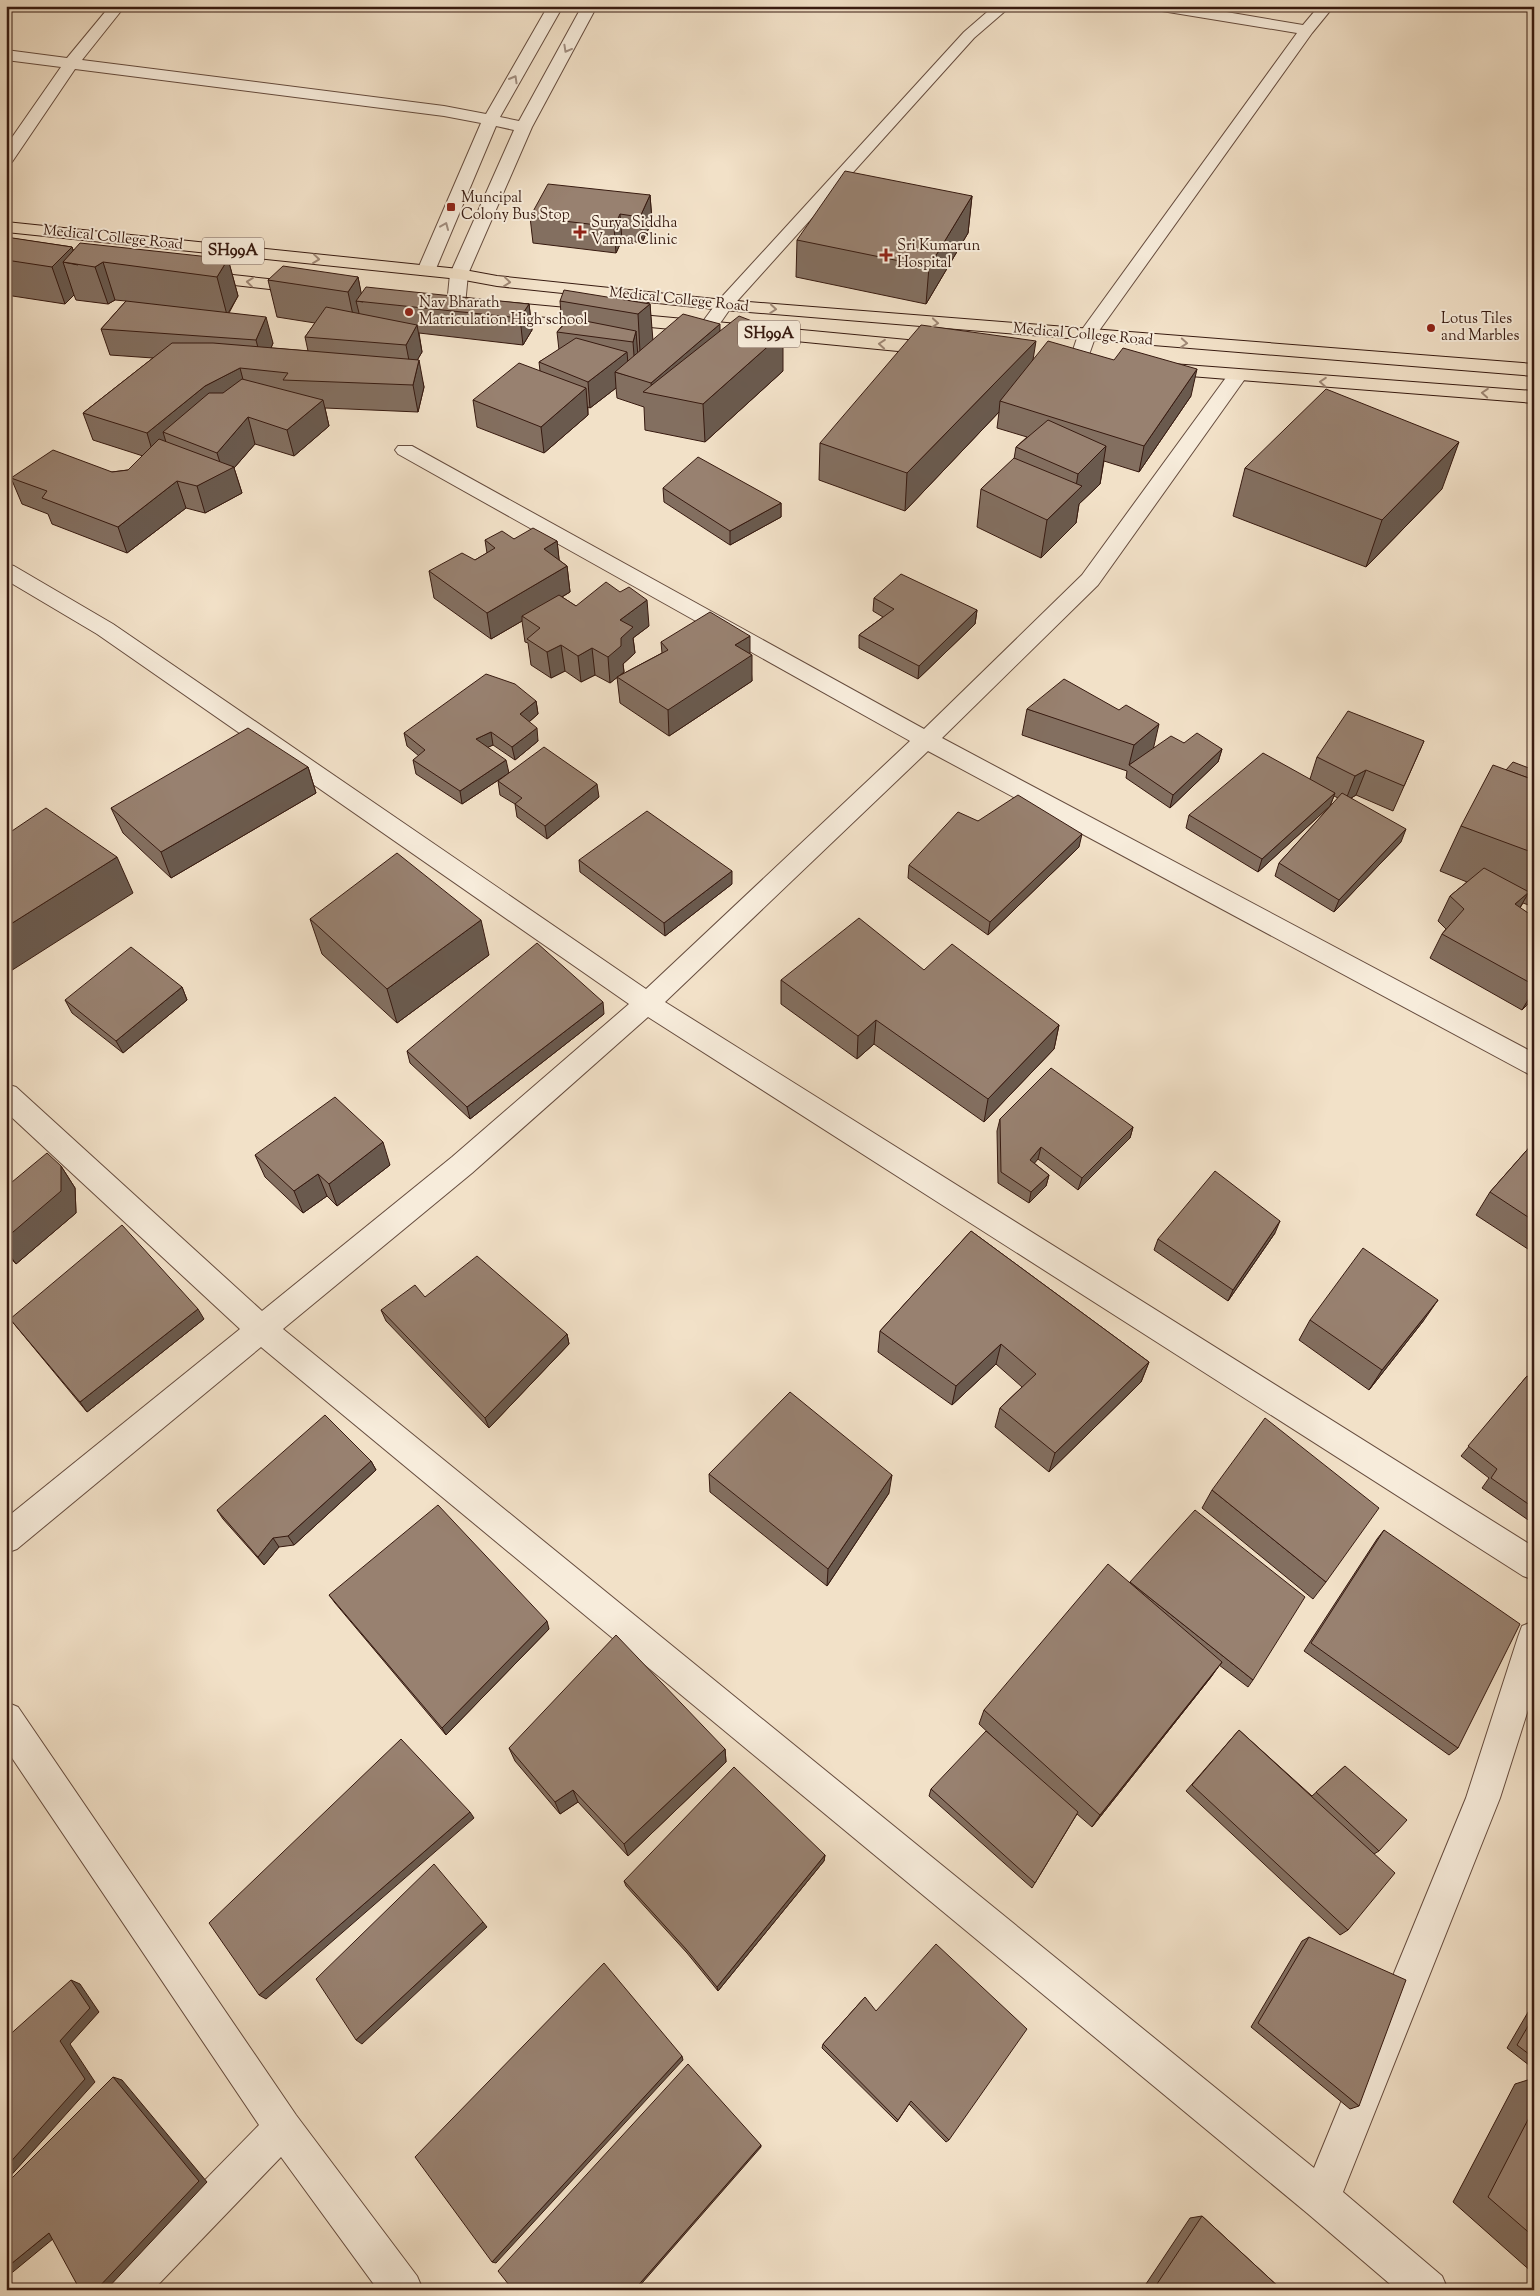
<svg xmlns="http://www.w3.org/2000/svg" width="1540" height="2296" font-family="'Sorts Mill Goudy',serif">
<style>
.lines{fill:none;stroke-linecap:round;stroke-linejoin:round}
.minor-casing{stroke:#664c3e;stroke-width:2}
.major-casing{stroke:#371a10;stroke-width:2}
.minor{fill:#f7ecdb;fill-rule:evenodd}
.major{fill:#f2e1c8;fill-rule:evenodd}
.wall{fill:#836f60;stroke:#371a10}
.shaded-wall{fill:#6a5a4e;stroke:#371a10}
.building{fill:#988170;stroke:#371a10}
.oneway{stroke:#a18e80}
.oneway2{stroke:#9e8775}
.poi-dot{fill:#8f2418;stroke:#f7ecdb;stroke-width:2}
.labels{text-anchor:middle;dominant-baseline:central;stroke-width:4;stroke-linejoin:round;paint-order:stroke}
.far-poi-label{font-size:15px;fill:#371a10;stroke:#f7ecdb;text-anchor:start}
.far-street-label{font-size:15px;fill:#371a10;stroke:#f7ecdb}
.shield{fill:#f7ecdb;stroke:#71594d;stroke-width:1}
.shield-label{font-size:16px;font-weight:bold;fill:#371a10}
</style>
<rect width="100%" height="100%" fill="#f2e1c8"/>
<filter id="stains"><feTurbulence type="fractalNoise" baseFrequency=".004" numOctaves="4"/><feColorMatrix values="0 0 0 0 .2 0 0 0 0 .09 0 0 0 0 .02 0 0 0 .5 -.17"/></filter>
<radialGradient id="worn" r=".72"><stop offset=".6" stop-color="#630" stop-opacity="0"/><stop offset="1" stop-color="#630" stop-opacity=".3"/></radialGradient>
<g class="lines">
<g class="minor-casing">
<g id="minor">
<polygon points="110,6 125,6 82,60 444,106 486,114 548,6 563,6 500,117 519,121 582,6 597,6 532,127 468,274 465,305 462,309 450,309 447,305 450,274 514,130 496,126 435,271 432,275 420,275 417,271 481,123 444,116 75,69 12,162 6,163 6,146 61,67 6,60 6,50 67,58"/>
<polygon points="994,6 1011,6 974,38 730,309 714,332 700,332 698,328 718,301 964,32"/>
<polygon points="1155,6 1191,6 1303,25 1319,6 1334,6 1312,33 1096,335 1085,366 1071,366 1069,362 1078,335 1297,33 1162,11"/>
<polygon points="1237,370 1244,372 1247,376 1098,585 942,738 1534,1053 1534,1077 928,751 665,1002 1534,1547 1534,1580 1523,1576 648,1017 472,1173 283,1329 1314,2168 1466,1798 1518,1637 1522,1626 1534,1621 1534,1691 1500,1798 1343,2192 1442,2276 1448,2290 1397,2290 1307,2213 261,1347 17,1549 6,1553 6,1518 240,1329 6,1112 6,1084 16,1087 262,1311 452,1157 629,1004 97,634 6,580 6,564 14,566 113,624 646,989 910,741 398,454 395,450 398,446 412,446 924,729 1082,575 1230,372"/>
<polygon points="6,1702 18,1707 296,2115 417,2276 423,2290 378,2290 281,2157 153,2290 105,2290 111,2276 259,2125 6,1749"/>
</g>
</g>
<g class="major-casing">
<g id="major">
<polygon points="6,222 459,269 497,276 724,300 1534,364 1534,376 724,310 497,286 459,279 6,232"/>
<polygon points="196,271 305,283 311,284 314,288 311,292 305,293 190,280 187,276 190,272"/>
<polygon points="492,301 939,343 946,345 948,349 946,353 939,355 486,311 483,307 486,303"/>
<polygon points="1159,363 1534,391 1534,403 1152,373 1149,369 1152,365"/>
</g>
</g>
<use href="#minor" class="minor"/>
<use href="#major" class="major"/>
</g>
<g class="wall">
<polygon points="650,195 652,221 642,243 622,240 616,253 533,243 530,217"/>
<polygon points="972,196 968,233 926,304 796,277 797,240"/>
<polygon points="6,228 10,238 72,247 73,250 228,259 238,296 229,313 273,343 271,348 308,351 305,337 315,323 277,317 268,280 358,277 361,294 529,304 532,330 523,345 419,333 422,352 417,360 424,387 418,412 325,408 329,426 294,456 255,444 234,468 242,493 205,513 186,508 127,553 52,524 48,514 22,504 11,478 112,472 128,470 143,456 93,440 83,413 153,358 110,355 101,329 126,301 115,300 108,304 76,300 74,295 65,304 6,295"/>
<polygon points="560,301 650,304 652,340 720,331 783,371 705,442 645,430 644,407 617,398 616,388 590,408 588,407 588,415 544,453 477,427 473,400 540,371 539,362 559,350 557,332 562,326"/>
<polygon points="1033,360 1191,396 1139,472 1104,461 1100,484 1079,504 1076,523 1041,558 977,527 981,489 1014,459 1016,447 1027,437 997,428 999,412 905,511 819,480 820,443"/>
<polygon points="1245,468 1442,489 1366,567 1233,516"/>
<polygon points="663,488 781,503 781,517 730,545 664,502"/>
<polygon points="514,539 557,541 559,560 567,566 570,592 562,597 576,606 649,626 633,638 635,653 623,664 624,672 610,683 595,675 581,682 565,671 551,678 531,665 528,643 525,642 522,621 491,639 434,598 429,571 475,560 487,553 485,540"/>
<polygon points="874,598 977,610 975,624 918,679 859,648 859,635 883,617 873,611"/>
<polygon points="661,642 750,654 752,681 669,736 620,703 617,677 662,653"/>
<polygon points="536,701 538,714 529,722 538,741 515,760 493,745 488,747 509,773 462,804 416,774 413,760 419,756 407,746 404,733"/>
<polygon points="1027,709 1153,748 1184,743 1222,749 1218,762 1170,808 1126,778 1127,771 1022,735"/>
<polygon points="1424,741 1393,811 1356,795 1351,798 1401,842 1334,912 1275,876 1279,863 1338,798 1334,796 1330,806 1258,872 1186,828 1189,815 1310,779 1317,757"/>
<polygon points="308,767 316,793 171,878 123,833 111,808"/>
<polygon points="1506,770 1534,770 1534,907 1523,903 1520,908 1534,917 1534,998 1522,1010 1430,958 1442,934 1446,929 1438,921 1450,896 1467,882 1440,871 1461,826"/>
<polygon points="498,781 599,797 547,839 517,817 515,804 500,795"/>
<polygon points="978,821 1079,847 988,935 908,878 909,865"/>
<polygon points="579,860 732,884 665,936 580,872"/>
<polygon points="310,919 489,955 397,1023 322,954"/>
<polygon points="924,970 1059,1025 1054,1049 984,1122 874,1044 857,1059 781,1004 781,980"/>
<polygon points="182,987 187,1000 123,1053 72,1013 65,1000"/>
<polygon points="604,1014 470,1119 410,1063 407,1051"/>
<polygon points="1000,1119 1133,1127 1130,1138 1078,1190 1038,1159 1034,1163 1049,1175 1046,1186 1029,1203 998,1183 997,1131"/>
<polygon points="1534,1142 1534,1253 1476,1215 1490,1192"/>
<polygon points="255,1155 390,1165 337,1206 327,1196 303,1213 265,1177"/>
<polygon points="61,1166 75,1188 76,1213 16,1264 6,1253 6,1187"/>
<polygon points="971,1231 1149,1362 1141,1382 1049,1472 995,1427 1000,1408 1022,1387 996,1364 952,1405 878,1352 880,1331"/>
<polygon points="1275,1233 1228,1301 1154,1250 1158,1239"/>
<polygon points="425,1297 567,1334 569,1344 489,1428 386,1321 381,1310"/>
<polygon points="10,1319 204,1319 87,1412"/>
<polygon points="1310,1320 1424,1320 1369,1390 1299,1340"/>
<polygon points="1527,1376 1534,1381 1534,1524 1482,1488 1489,1478 1461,1456"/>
<polygon points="371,1461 376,1470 294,1545 279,1547 264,1565 223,1519 217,1510"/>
<polygon points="709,1474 889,1493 827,1586 710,1492"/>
<polygon points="1212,1490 1326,1582 1313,1599 1202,1508"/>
<polygon points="1384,1530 1458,1748 1449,1755 1304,1651 1377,1539"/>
<polygon points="1130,1582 1253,1680 1248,1687 1219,1665 1211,1677 1092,1827 1077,1814 1032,1888 929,1796 931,1789 1009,1752 979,1724 984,1710 1130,1583"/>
<polygon points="329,1595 549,1629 446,1735 335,1603"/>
<polygon points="1239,1730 1312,1796 1345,1766 1379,1851 1374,1854 1348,1930 1340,1935 1186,1791"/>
<polygon points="509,1748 725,1749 726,1762 628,1856 578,1802 560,1814 515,1761"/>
<polygon points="825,1855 824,1861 718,1991 687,1953 626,1886 624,1881"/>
<polygon points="1309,1937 1359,2106 1350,2109 1251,2027 1302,1941"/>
<polygon points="865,1997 949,2140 946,2142 909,2104 897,2122 822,2048 823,2044"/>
<polygon points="1534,2002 1534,2069 1507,2048"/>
<polygon points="1534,2078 1534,2274 1453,2202 1515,2084"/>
<polygon points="1202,2216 1282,2290 1142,2290 1190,2218"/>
</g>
<g class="shaded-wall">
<polygon points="650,195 652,221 642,243 640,217"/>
<polygon points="972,196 968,233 926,304 929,267"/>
<polygon points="620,214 622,240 616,253 614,227"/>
<polygon points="7,228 19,262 6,248"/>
<polygon points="72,247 78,265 63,262 74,295 65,304 52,267"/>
<polygon points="228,259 238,296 227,315 217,277"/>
<polygon points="103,262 115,300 108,304 95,267"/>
<polygon points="358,277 363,302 356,301 361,321 356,329 348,292"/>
<polygon points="529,304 532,330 523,345 520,318"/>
<polygon points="650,304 653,341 640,352 638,314"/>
<polygon points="266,317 273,343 263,367 256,340"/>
<polygon points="720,324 720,350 652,393 651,383"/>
<polygon points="417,325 422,352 411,371 406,345"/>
<polygon points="636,331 638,357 635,369 633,342"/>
<polygon points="783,333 783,371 705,442 703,404"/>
<polygon points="1036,341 1030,379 1000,401 999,412 905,511 907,473"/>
<polygon points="627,352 629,376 615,372 616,388 590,408 588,382"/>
<polygon points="419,360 424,387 418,412 413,385"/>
<polygon points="240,368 247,395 163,432 168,449 155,460 147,433 205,386"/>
<polygon points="1197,369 1191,396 1139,472 1144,446"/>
<polygon points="586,388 588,415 544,453 541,427"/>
<polygon points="323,400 329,426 294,456 287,430"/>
<polygon points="248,417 255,444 234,468 242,493 205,513 197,486 223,472 217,453"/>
<polygon points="1459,442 1442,489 1366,567 1382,520"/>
<polygon points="1106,446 1100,484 1079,504 1076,523 1041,558 1047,520 1075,493 1078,474"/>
<polygon points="177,481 186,508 127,553 118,527"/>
<polygon points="781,503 781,517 730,545 730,531"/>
<polygon points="557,541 560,567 544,549"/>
<polygon points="567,566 570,592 526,618 522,616 522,621 491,639 487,613"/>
<polygon points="647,600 649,626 633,638 635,653 623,664 624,672 610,683 608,657 620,620"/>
<polygon points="977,610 975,624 918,679 919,666"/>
<polygon points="750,636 750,656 752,655 752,681 669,736 668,710 735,645"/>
<polygon points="561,645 565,671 551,678 547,652"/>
<polygon points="592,648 595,675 581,682 578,656"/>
<polygon points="536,701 538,714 523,727 520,714"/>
<polygon points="1159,724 1153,750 1129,765 1134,745"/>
<polygon points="537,728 538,741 515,760 512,747"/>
<polygon points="491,732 493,745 478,752 476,739"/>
<polygon points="1222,749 1218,762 1170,808 1173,795"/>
<polygon points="506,760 509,773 462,804 460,791"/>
<polygon points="308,767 316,793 171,878 161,852"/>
<polygon points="1366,770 1356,795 1345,802 1355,776"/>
<polygon points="597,784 599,797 547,839 545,826"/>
<polygon points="1335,793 1330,806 1258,872 1262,859"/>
<polygon points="1406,829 1401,842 1334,912 1339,900"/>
<polygon points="1082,834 1079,847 988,935 990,922"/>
<polygon points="117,857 133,893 6,974 6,927"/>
<polygon points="732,871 732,884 665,936 664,923"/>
<polygon points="1529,892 1515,916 1515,904"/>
<polygon points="481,920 489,955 397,1023 387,989"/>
<polygon points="182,987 187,1000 123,1053 116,1041"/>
<polygon points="1534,990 1534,998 1522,1010"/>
<polygon points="603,1002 604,1014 470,1119 467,1107"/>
<polygon points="876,1020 874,1044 857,1059 858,1036"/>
<polygon points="1059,1025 1054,1049 984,1122 988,1099"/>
<polygon points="1133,1127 1130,1138 1078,1190 1082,1178"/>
<polygon points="383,1142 390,1165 337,1206 329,1184"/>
<polygon points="1041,1147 1038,1159 1028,1171 1030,1160"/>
<polygon points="61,1166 75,1188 76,1213 16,1264 6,1250 6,1238"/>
<polygon points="318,1174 327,1196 303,1213 294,1191"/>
<polygon points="1049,1175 1046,1186 1029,1203 1031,1192"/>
<polygon points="1280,1221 1275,1233 1228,1301 1233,1290"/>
<polygon points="1438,1300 1424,1320 1369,1390 1382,1370"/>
<polygon points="198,1309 204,1319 87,1412 80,1402"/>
<polygon points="567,1334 569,1344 489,1428 485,1418"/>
<polygon points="1001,1344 996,1364 952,1405 956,1386"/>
<polygon points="1149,1362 1141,1382 1049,1472 1055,1453"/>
<polygon points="371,1461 376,1470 294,1545 288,1536"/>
<polygon points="892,1475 889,1493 827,1586 828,1569"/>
<polygon points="273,1538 279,1547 264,1565 258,1557"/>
<polygon points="547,1621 549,1629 446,1735 442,1728"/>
<polygon points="1222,1662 1211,1677 1092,1827 1100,1815"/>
<polygon points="725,1749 726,1762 628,1856 624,1844"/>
<polygon points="573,1790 578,1802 560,1814 555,1802"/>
<polygon points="470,1812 474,1818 266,1999 259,1995"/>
<polygon points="825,1855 824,1861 718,1991 717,1987"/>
<polygon points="483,1922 487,1927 362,2044 356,2040"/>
<polygon points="71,1980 80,1984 99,2012 70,2044 95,2082 6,2181 6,2167 60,2041"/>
<polygon points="682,2056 683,2060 496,2263 492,2262"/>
<polygon points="113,2077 122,2080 207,2182 106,2290 96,2290"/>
<polygon points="761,2145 761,2147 636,2290 634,2290"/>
<polygon points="49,2233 59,2234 8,2276 6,2276 6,2268"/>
</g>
<g class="building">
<polygon points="845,171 972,196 929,267 797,240"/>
<polygon points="548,184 650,195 640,217 620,214 614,227 530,217"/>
<polygon points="6,237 72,247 52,267 6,260"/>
<polygon points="80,243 228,259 217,277 103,262 95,267 63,262"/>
<polygon points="283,266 358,277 348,292 268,280"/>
<polygon points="366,287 529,304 520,318 356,301"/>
<polygon points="564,290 650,304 638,314 560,301"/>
<polygon points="126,301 266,317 256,340 101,329"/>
<polygon points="326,307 417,325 406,345 305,337"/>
<polygon points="683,314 720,324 651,383 615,372"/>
<polygon points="739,316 783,333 703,404 643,392"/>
<polygon points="570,318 636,331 633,342 557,332"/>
<polygon points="921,325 1036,341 907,473 820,443"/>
<polygon points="576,338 627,352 588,382 539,362"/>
<polygon points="1048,341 1114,360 1123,348 1197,369 1144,446 1000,401"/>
<polygon points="172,343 213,343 419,360 413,385 283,380 288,373 240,368 205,386 147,433 83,413"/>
<polygon points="519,363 586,388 541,427 473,400"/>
<polygon points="242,379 323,400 287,430 248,417 217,453 163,432 209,393 223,393"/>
<polygon points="1326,389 1459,442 1382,520 1245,468"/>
<polygon points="1048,420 1106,446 1078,474 1016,447"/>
<polygon points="159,439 234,467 197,486 177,481 118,527 42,498 47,491 11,478 53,450 112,472 128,470"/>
<polygon points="698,457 781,503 730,531 663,488"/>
<polygon points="1014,458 1082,486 1047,520 981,489"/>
<polygon points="533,528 557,541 544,549 567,566 487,613 429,571 462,553 475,560 495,548 485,540 502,531 514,539"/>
<polygon points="901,574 977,610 919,666 859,635 894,609 874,598"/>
<polygon points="606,582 620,592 629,587 647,600 620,620 633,627 621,638 621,646 608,657 592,648 578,656 561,645 547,652 527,639 540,628 522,616 559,595 576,606"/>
<polygon points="710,612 750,636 735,645 752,655 668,710 617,677 668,650 661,642"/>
<polygon points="486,674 515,684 536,701 520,714 537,728 512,747 491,732 476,739 506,760 460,791 413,760 425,750 404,733"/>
<polygon points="1064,679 1119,710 1126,705 1159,724 1134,745 1027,709"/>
<polygon points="1348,711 1424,741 1404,786 1366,770 1355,776 1317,757"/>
<polygon points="248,728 308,767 161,852 111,808"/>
<polygon points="1197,733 1222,749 1173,795 1129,765 1171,736 1184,743"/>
<polygon points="544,747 597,784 545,826 515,804 522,798 498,781"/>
<polygon points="1263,753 1335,793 1262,859 1189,815"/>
<polygon points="1513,762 1534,770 1534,780 1506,770"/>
<polygon points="1493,765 1534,780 1534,853 1461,826"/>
<polygon points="1342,793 1406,829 1339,900 1279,863"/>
<polygon points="1018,795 1082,834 990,922 909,865 958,812 978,821"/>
<polygon points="46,808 117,857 6,927 6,835"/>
<polygon points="647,811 732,871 664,923 579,860"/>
<polygon points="397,853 481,920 387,989 310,919"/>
<polygon points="1484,868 1529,892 1515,904 1534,917 1534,985 1442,934 1464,909 1450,896"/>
<polygon points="859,918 924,970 952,944 1059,1025 988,1099 876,1020 858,1036 781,980"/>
<polygon points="537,943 603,1002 467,1107 407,1051"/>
<polygon points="131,947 182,987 116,1041 65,1000"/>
<polygon points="1051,1068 1133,1127 1082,1178 1041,1147 1030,1160 1049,1175 1031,1192 1001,1172 1000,1119"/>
<polygon points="335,1097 383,1142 329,1184 318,1174 294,1191 255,1155"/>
<polygon points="1534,1142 1534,1221 1490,1192"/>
<polygon points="47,1153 61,1166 61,1191 6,1238 6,1187"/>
<polygon points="1215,1171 1280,1221 1233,1290 1158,1239"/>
<polygon points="122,1225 198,1309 80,1402 10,1319"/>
<polygon points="971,1231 1149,1362 1055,1453 1000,1408 1036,1374 1001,1344 956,1386 880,1331"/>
<polygon points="1363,1248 1438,1300 1382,1370 1310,1320"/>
<polygon points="477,1256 567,1334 485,1418 381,1310 415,1285 425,1297"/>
<polygon points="1527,1376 1534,1381 1534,1508 1491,1478 1497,1469 1468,1446"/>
<polygon points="790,1392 892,1475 828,1569 709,1474"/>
<polygon points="325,1415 371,1461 288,1536 273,1538 258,1557 217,1510"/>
<polygon points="1265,1418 1379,1508 1326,1582 1212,1490"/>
<polygon points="438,1505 547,1621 442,1728 329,1595"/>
<polygon points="1195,1510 1305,1597 1253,1680 1130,1582"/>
<polygon points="1384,1530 1520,1624 1458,1748 1311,1643"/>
<polygon points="1108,1564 1222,1662 1100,1815 984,1710"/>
<polygon points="616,1635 725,1749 624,1844 573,1790 555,1802 509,1748"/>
<polygon points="1239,1730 1395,1873 1348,1930 1192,1785"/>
<polygon points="986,1731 1078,1812 1035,1883 931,1789"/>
<polygon points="401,1739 470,1812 259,1995 209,1923"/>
<polygon points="1345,1766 1407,1820 1379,1851 1316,1792"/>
<polygon points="734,1767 825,1855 717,1987 686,1949 624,1881"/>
<polygon points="434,1864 483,1922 356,2040 316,1979"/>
<polygon points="1309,1937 1406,1980 1359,2106 1258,2023"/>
<polygon points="936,1944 1027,2029 949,2140 911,2101 898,2120 823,2044 865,1997 876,2011"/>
<polygon points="604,1963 682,2056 492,2262 415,2157"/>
<polygon points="71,1980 90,2008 60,2041 85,2079 6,2167 6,2038"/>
<polygon points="1534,2016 1534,2058 1517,2045"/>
<polygon points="688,2064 761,2145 634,2290 513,2290 498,2271"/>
<polygon points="113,2077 199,2181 96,2290 80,2290 49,2233 6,2268 6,2184"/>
<polygon points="1534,2108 1534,2237 1488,2197"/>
<polygon points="1202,2216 1282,2290 1153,2290"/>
</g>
<defs><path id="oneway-chevron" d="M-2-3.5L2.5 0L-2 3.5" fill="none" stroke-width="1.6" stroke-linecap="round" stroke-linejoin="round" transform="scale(1.25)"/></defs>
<g class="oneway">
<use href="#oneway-chevron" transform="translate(567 49) rotate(119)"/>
<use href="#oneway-chevron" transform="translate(514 79) rotate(-60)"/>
<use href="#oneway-chevron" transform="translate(445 226) rotate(-67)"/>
</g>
<g class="oneway2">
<use href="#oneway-chevron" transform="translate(316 259) rotate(6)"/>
<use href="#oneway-chevron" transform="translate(250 282) rotate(-174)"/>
<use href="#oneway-chevron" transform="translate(507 282) rotate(6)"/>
<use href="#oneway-chevron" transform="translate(773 309) rotate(5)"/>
<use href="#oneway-chevron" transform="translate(935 323) rotate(5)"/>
<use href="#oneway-chevron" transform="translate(1184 343) rotate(4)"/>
<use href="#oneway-chevron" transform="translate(882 344) rotate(-175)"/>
<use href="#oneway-chevron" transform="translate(1323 382) rotate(-176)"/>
<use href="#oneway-chevron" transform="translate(1485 393) rotate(-176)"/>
</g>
<g class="poi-dot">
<rect x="446" y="202" width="10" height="10" rx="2.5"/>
<path d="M577.5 224.5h5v5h5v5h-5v5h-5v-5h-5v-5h5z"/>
<path d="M883.5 247.5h5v5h5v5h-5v5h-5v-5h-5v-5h5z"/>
<circle cx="409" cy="312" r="5"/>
<circle cx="1431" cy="328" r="5"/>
</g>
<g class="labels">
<g class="far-poi-label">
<text x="461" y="198">Muncipal<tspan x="461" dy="17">Colony Bus Stop</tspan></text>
<text x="591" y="223">Surya Siddha<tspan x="591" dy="17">Varma Clinic</tspan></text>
<text x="897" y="246">Sri Kumarun<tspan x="897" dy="17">Hospital</tspan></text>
<text x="419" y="303">Nav Bharath<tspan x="419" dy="17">Matriculation High school</tspan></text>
<text x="1441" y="319">Lotus Tiles<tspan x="1441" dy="17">and Marbles</tspan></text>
</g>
<g class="far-street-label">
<text transform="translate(113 238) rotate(6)">Medical College Road</text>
<text transform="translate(679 300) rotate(6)">Medical College Road</text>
<text transform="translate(1083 335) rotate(5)">Medical College Road</text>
</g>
<g class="shield">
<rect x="202" y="237.5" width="62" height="27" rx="4"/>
<rect x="738" y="320.5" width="62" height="27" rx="4"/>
</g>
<g class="shield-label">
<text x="233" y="251">SH99A</text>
<text x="769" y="334">SH99A</text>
</g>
</g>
<rect width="1540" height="2296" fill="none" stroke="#f2e1c8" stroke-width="25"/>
<rect x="8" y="8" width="1525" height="2281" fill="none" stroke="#371a10" stroke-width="2.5"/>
<rect x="12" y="12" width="1515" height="2271" fill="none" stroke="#371a10"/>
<rect width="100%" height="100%" filter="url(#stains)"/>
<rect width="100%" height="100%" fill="url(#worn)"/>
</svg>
